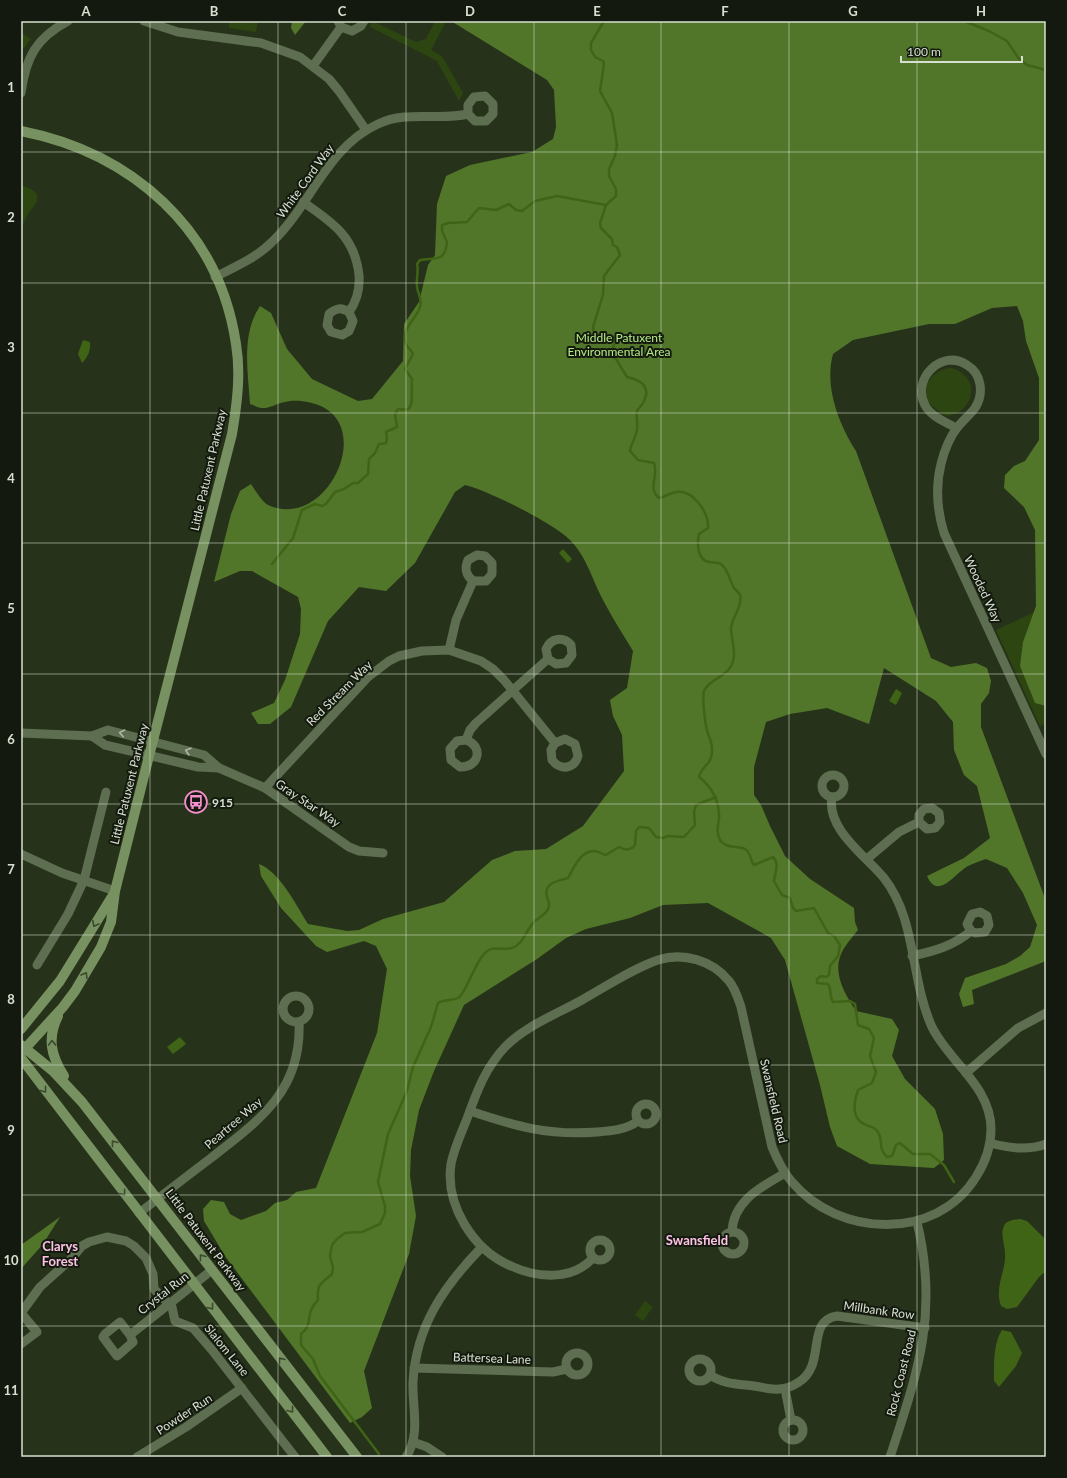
<svg xmlns="http://www.w3.org/2000/svg" width="1067" height="1478" font-family="Lato,sans-serif">
<style>
.green{fill:#2d4511}
.forest{fill:#51762a}
.water{fill:#406415}
.lines{fill:none;stroke-linecap:round;stroke-linejoin:round}
.stream{stroke:#406415;stroke-width:2.5}
.street{stroke:#5e6e50;stroke-width:9}
.secondary{stroke:#779260;stroke-width:10}
.oneway{stroke:#adb8a3}
.oneway2{stroke:#3b492f}
.grid{fill:none;stroke:#d7e0d0;stroke-width:1;stroke-opacity:0.55}
.labels{text-anchor:middle;dominant-baseline:central;stroke-width:4;stroke-linejoin:round;paint-order:stroke}
.street-label{font-size:12px;fill:#d7e0d0;stroke:#13190e}
.park-label{font-size:12px;fill:#b6eb84;stroke:#13190e}
.poi-label{font-size:12px;font-weight:bold;fill:#d7e0d0;stroke:#13190e;text-anchor:start}
.neighbourhood-label{font-size:13px;font-weight:bold;fill:#fdc2e4;stroke:#13190e}
.neatline{fill:none;stroke:#d7e0d0;stroke-width:1.5}
.grid-label{font-size:13px;text-anchor:middle;font-weight:bold;fill:#d7e0d0}
</style>
<rect width="100%" height="100%" fill="#26331a"/>
<g class="green">
<polygon points="229,21 258,21 256,32 229,28"/>
<polygon points="372,21 416,42 426,39 435,21 446,21 431,50 442,56 463,93 459,101 437,61 370,27"/>
<polygon points="21,32 31,39 24,48 21,46"/>
<path d="M 21,186 C 30,187 42,193 36,203 C 35,206 32,208 30,211 C 26,216 25,222 21,227 Z"/>
<path d="M 951,368 C 982,376 975,413 946,416 C 940,412 933,408 929,402 C 920,385 934,369 951,368 Z"/>
<polygon points="1046,570 1046,723 1040,726 996,630 1035,612"/>
<polygon points="645,1301 653,1307 643,1321 635,1315"/>
</g>
<g class="forest">
<polygon points="292,21 306,21 295,35 291,28"/>
<path d="M 451,21 L 1046,21 L 1046,706 L 1035,703 L 1020,666 L 1023,642 L 1036,606 L 1035,530 L 1024,507 L 1004,488 L 1005,475 L 1014,466 L 1025,461 L 1039,440 L 1039,378 L 1026,341 L 1023,321 L 1017,306 L 992,308 L 955,324 L 929,324 L 853,340 L 833,354 C 824,387 839,424 856,451 L 931,658 L 951,667 L 976,663 L 987,668 L 991,681 L 989,693 L 981,704 L 981,727 L 1046,901 L 1046,961 L 972,990 L 974,1004 L 963,1007 L 959,994 L 965,978 L 1006,964 L 1020,956 L 1030,947 L 1037,925 L 1023,893 L 1007,868 L 986,859 C 980,861 974,863 968,866 C 955,873 938,901 927,876 L 964,858 L 990,838 L 977,786 L 964,775 L 954,750 L 953,722 L 936,701 L 884,668 L 869,724 L 827,708 L 790,714 L 766,722 L 754,767 L 754,795 L 761,805 L 770,826 L 785,856 L 810,879 L 854,908 L 855,922 L 858,930 C 853,936 847,943 843,950 C 831,971 844,993 856,1011 L 892,1019 L 899,1030 L 892,1056 L 905,1079 L 935,1109 L 943,1134 L 944,1160 L 934,1168 L 870,1164 L 837,1146 L 830,1127 L 820,1085 L 785,960 L 771,938 L 708,903 L 663,905 L 630,918 L 586,929 L 566,938 L 537,959 L 464,1005 L 434,1071 L 419,1110 L 411,1150 L 410,1176 L 416,1216 L 409,1254 L 364,1371 L 372,1408 L 362,1417 L 350,1423 L 225,1256 L 204,1221 L 203,1209 L 211,1200 L 224,1202 L 230,1214 L 241,1220 L 266,1211 L 275,1203 L 287,1200 L 296,1192 L 316,1188 L 377,1033 L 387,969 L 376,946 L 364,941 L 327,952 L 316,946 L 281,908 L 261,876 L 259,864 C 280,872 296,905 308,924 L 347,931 L 359,930 L 383,919 L 444,902 L 492,860 L 515,851 L 546,849 L 583,826 L 624,771 L 622,735 L 613,716 L 610,700 L 627,688 L 633,651 C 621,631 608,611 598,590 C 590,572 584,554 570,540 C 555,524 487,490 465,485 L 455,492 L 415,563 L 386,591 L 359,587 L 328,621 L 291,707 L 270,724 L 258,724 L 251,713 L 274,703 L 285,680 L 300,634 L 301,609 L 298,597 L 252,571 L 240,571 L 214,582 L 231,514 L 240,491 L 251,484 C 255,490 262,502 268,505 C 324,531 373,433 323,407 C 313,402 296,399 285,402 C 278,403 268,409 262,408 C 258,408 254,405 250,404 C 248,372 241,334 260,306 L 271,313 L 287,349 L 312,379 L 358,401 L 372,399 L 403,361 L 404,324 L 419,302 L 428,265 L 435,255 L 437,204 L 446,176 L 470,165 L 532,152 L 553,139 L 556,127 L 554,90 L 547,80 Z"/>
<polygon points="60,1217 43,1244 21,1269 21,1245"/>
</g>
<g class="water">
<path d="M 83,340 L 90,342 C 91,351 87,358 82,363 L 78,354 Z"/>
<polygon points="563,549 572,559 568,563 559,553"/>
<polygon points="896,689 902,693 896,705 889,701"/>
<polygon points="180,1037 186,1044 173,1054 167,1047"/>
<path d="M 1020,1219 L 1027,1221 L 1046,1240 L 1046,1271 L 1039,1277 L 1017,1307 L 1007,1309 L 1001,1306 C 994,1287 1006,1272 1005,1254 C 1005,1245 1000,1234 1004,1226 C 1006,1220 1015,1220 1020,1219 Z"/>
<path d="M 1002,1330 L 1011,1332 L 1022,1353 L 1016,1366 L 999,1387 L 994,1381 C 994,1365 993,1344 1002,1330 Z"/>
</g>
<g class="lines">
<g class="stream">
<path d="M 604,21 L 591,43 L 591,50 L 595,57 L 603,61 L 604,64 L 600,91 L 612,113 L 617,145 L 615,156 L 609,169 L 609,176 L 616,189 L 616,196 L 606,205 L 600,223 L 601,228 L 612,239 L 613,245 L 617,247 L 620,255 L 604,276 L 603,295 L 593,327 L 594,334 L 615,337 C 617,344 610,349 611,356 L 616,359 L 627,377 C 641,380 652,387 643,403 C 641,406 639,408 637,411 C 636,417 638,424 637,430 C 636,437 631,443 630,451 L 638,460 L 654,463 C 659,476 647,488 659,498 C 665,497 670,493 676,492 C 693,489 709,513 708,528 L 699,534 C 697,543 697,560 709,562 C 713,563 717,562 721,564 C 728,569 730,581 734,588 C 736,590 739,593 740,595 C 743,606 732,617 731,628 C 731,641 739,657 729,669 C 722,678 709,680 704,691 C 702,697 705,723 707,730 C 708,736 712,742 712,748 C 713,766 702,764 699,777 C 712,787 720,802 719,819 C 718,826 716,833 720,840 C 726,849 736,845 745,849 C 751,852 750,860 754,865 L 773,857 C 780,864 775,872 774,881 L 782,895 L 790,898 L 793,908 L 796,911 L 814,908 L 828,933 L 834,936 L 840,945 L 838,956 L 830,966 L 829,975 L 826,977 L 821,976 L 817,979 L 817,983 L 828,984 C 832,990 829,996 833,1002 L 850,1001 L 855,1004 L 858,1025 L 869,1029 L 874,1038 L 870,1056 L 876,1072 L 872,1083 L 858,1090 C 854,1101 851,1118 864,1124 C 870,1127 876,1127 879,1134 C 883,1143 878,1148 887,1157 L 892,1156 L 896,1145 L 900,1143 L 913,1154 L 930,1154 L 944,1165 L 954,1182"/>
<polyline points="964,21 989,31 1007,41 1019,59 1027,65 1046,70"/>
<path d="M 272,564 L 293,538 L 302,510 L 315,504 L 322,506 L 326,504 L 335,492 L 344,489 L 353,483 L 358,483 L 368,474 L 369,459 L 375,453 L 379,444 L 386,443 L 387,437 L 386,432 L 397,427 L 395,414 L 398,409 C 401,409 406,410 408,409 C 414,407 411,386 412,379 L 405,369 L 413,354 C 411,350 408,348 406,344 C 400,330 417,318 420,307 C 423,299 417,293 417,286 C 416,278 419,272 417,264 L 420,260 C 435,257 445,263 447,242 L 442,231 L 442,225 L 448,223 L 467,222 L 479,208 L 496,210 L 509,204 L 516,210 L 522,211 L 535,201 L 557,196 L 606,205"/>
<path d="M 379,1454 L 320,1376 L 313,1359 L 301,1345 L 301,1334 C 315,1323 303,1315 318,1300 C 317,1283 320,1285 332,1274 L 333,1268 L 330,1256 L 332,1245 L 337,1239 L 345,1233 L 362,1232 L 380,1224 L 385,1213 L 385,1206 L 378,1182 L 388,1134 L 407,1091 L 413,1067 L 431,1027 L 438,1003 C 445,999 452,1001 458,998 C 466,994 475,961 486,952 C 493,945 503,951 512,948 C 524,944 526,929 535,921 C 540,917 546,914 548,909 C 550,905 549,901 547,897 C 543,882 559,881 568,878 C 574,868 580,851 594,851 C 598,851 602,854 606,855 L 619,847 C 625,850 630,851 635,845 L 636,831 L 639,827 L 649,828 L 656,837 L 663,838 L 668,836 L 684,837 L 695,825 L 694,812 L 696,805 L 716,797"/>
</g>
<g class="street">
<polyline points="144,21 178,32 261,43 300,57 329,79 339,91 366,130"/>
<polyline points="338,21 341,27 352,31 361,26 364,21"/>
<polyline points="313,66 341,27"/>
<path d="M 21,93 C 26,57 36,38 68,21"/>
<path d="M 303,202 C 332,222 355,237 359,275 C 360,289 357,301 349,312 C 341,307 336,308 329,314 L 327,325 L 331,332 L 342,335 L 349,331 L 353,321 L 349,312"/>
<path d="M 215,277 C 235,267 256,258 272,242 C 311,205 327,147 378,124 C 408,110 438,121 468,114 L 475,121 L 486,121 L 493,114 L 493,104 L 485,96 L 474,97 L 468,105 L 468,114"/>
<path d="M 956,428 C 946,422 930,416 925,405 C 911,379 942,348 967,365 C 982,374 984,394 975,408 C 970,415 962,421 957,428 C 949,438 944,452 941,464 C 935,488 937,510 944,533 L 1046,754"/>
<path d="M 449,650 L 456,620 L 473,581 L 486,581 L 492,574 L 492,563 L 485,556 L 477,555 L 468,560 C 464,569 466,575 473,581"/>
<polyline points="21,733 92,736 108,730 204,755 219,768 265,788 349,847 359,851 383,853"/>
<polyline points="92,736 105,745 198,767 219,768"/>
<path d="M 466,740 L 457,741 L 450,749 L 451,760 L 460,767 C 479,768 484,746 466,740 L 470,730 L 476,723 L 548,659 L 556,664 L 566,663 L 572,655 L 571,645 C 563,636 551,638 546,649 L 548,659"/>
<circle cx="833" cy="786" r="11"/>
<path d="M 265,788 L 368,677 L 389,661 L 399,656 L 422,651 L 449,650 L 481,661 L 493,669 L 504,680 L 555,743 L 551,750 L 552,760 C 561,771 574,769 578,756 L 575,744 L 565,739 L 555,743"/>
<polyline points="21,854 62,873 115,891"/>
<polyline points="868,858 899,832 919,822 927,829 935,828 940,822 939,813 932,808 924,809 919,815 919,822"/>
<path d="M 912,956 C 935,951 953,946 971,931 L 975,933 L 985,932 L 989,925 L 987,916 L 980,912 L 972,914 L 967,924 L 971,931"/>
<polyline points="37,965 68,914 84,880 106,792"/>
<circle cx="296" cy="1009" r="13"/>
<polyline points="966,1073 1018,1028 1046,1013"/>
<circle cx="646" cy="1114" r="10"/>
<path d="M 470,1111 C 515,1126 548,1136 597,1132 C 611,1131 626,1130 638,1121"/>
<path d="M 990,1143 C 1009,1148 1027,1151 1046,1144"/>
<path d="M 139,1213 C 163,1195 187,1176 211,1158 C 260,1120 302,1090 299,1022"/>
<path d="M 732,1232 C 733,1201 761,1187 785,1173"/>
<circle cx="733" cy="1243" r="11"/>
<circle cx="600" cy="1250" r="10"/>
<path d="M 593,1258 C 572,1281 537,1278 511,1266 C 473,1250 445,1205 451,1164 C 454,1148 462,1132 468,1116 C 477,1091 486,1067 505,1047 C 525,1026 557,1014 582,1000 C 607,986 632,969 658,960 C 683,952 712,960 729,981 C 735,988 738,998 741,1007 L 772,1147 C 777,1159 783,1172 792,1182 C 838,1237 936,1242 976,1177 C 985,1163 991,1145 991,1129 C 991,1086 949,1062 932,1027 C 910,979 917,920 884,878 C 866,856 826,829 832,797"/>
<polyline points="21,1313 40,1287 70,1260 82,1246 89,1242 107,1237 126,1241 134,1246 146,1258 153,1274 154,1289 172,1307 175,1321 193,1328 212,1350 295,1457"/>
<polyline points="21,1313 37,1332 21,1344"/>
<polyline points="130,1335 133,1342 117,1356 103,1337 105,1334 120,1322 130,1335 212,1270"/>
<circle cx="577" cy="1364" r="11"/>
<circle cx="700" cy="1370" r="11"/>
<polyline points="414,1368 553,1372 567,1369"/>
<path d="M 710,1375 C 723,1384 739,1384 754,1386 C 762,1387 771,1390 779,1389 C 786,1389 793,1386 799,1382 C 827,1364 805,1321 837,1316 L 925,1328"/>
<polyline points="785,1389 791,1420"/>
<circle cx="793" cy="1430" r="10"/>
<polyline points="413,1442 427,1447 442,1457"/>
<polyline points="137,1457 186,1427 242,1388"/>
<path d="M 406,1457 C 421,1435 412,1407 413,1382 C 416,1326 444,1286 482,1247"/>
<path d="M 890,1457 C 918,1372 939,1313 917,1222"/>
</g>
<g class="secondary">
<path d="M 21,131 C 132,153 219,229 236,344 C 241,374 237,404 232,434 L 149,756 L 115,891 L 111,922 L 101,947 L 75,991 L 63,1007 L 21,1053"/>
<path d="M 58,1016 C 47,1038 51,1056 64,1076"/>
<polyline points="21,1029 60,981 113,895"/>
<polyline points="21,1045 53,1071 82,1102 357,1457"/>
<polyline points="21,1058 327,1457"/>
</g>
</g>
<defs><path id="oneway-chevron" d="M-2-3.5L2.5 0L-2 3.5" fill="none" stroke-width="1.6" stroke-linecap="round" stroke-linejoin="round"/></defs>
<g class="oneway">
<use href="#oneway-chevron" transform="translate(122 733) rotate(-167)"/>
<use href="#oneway-chevron" transform="translate(188 751) rotate(-164)"/>
</g>
<g class="oneway2">
<use href="#oneway-chevron" transform="translate(95 924) rotate(118)"/>
<use href="#oneway-chevron" transform="translate(85 975) rotate(-59)"/>
<use href="#oneway-chevron" transform="translate(52 1043) rotate(-92)"/>
<use href="#oneway-chevron" transform="translate(44 1090) rotate(52)"/>
<use href="#oneway-chevron" transform="translate(114 1143) rotate(-128)"/>
<use href="#oneway-chevron" transform="translate(123 1193) rotate(53)"/>
<use href="#oneway-chevron" transform="translate(202 1257) rotate(-127)"/>
<use href="#oneway-chevron" transform="translate(211 1307) rotate(52)"/>
<use href="#oneway-chevron" transform="translate(281 1360) rotate(-128)"/>
<use href="#oneway-chevron" transform="translate(291 1410) rotate(52)"/>
</g>
<path class="grid" d="M 150,21 L 150,1457M 278,21 L 278,1457M 406,21 L 406,1457M 534,21 L 534,1457M 661,21 L 661,1457M 789,21 L 789,1457M 917,21 L 917,1457M 21,152 L 1046,152M 21,283 L 1046,283M 21,413 L 1046,413M 21,543 L 1046,543M 21,674 L 1046,674M 21,804 L 1046,804M 21,935 L 1046,935M 21,1065 L 1046,1065M 21,1195 L 1046,1195M 21,1326 L 1046,1326"/>
<defs>
<g id="bus-ring" transform="scale(1.15)"><circle r="9.5" fill="#13190e" stroke="#f790cf" stroke-width="1.5"/><path d="M-5-6H5V4H4V6H2V4H-2V6H-4V4H-5ZM-3.5-4V0h7V-4ZM-3.5 1.2v1.5H-2V1.2ZM2 1.2v1.5H3.5V1.2Z" fill="#f790cf"/></g>
</defs>
<g fill-rule="evenodd">
<use href="#bus-ring" x="196" y="802"/>
</g>
<g class="labels">
<g class="street-label">
<text transform="translate(305 181) rotate(-54)">White Cord Way</text>
<text transform="translate(208 470) rotate(-77)">Little Patuxent Parkway</text>
<text transform="translate(983 589) rotate(65)">Wooded Way</text>
<text transform="translate(339 693) rotate(-45)">Red Stream Way</text>
<text transform="translate(129 784) rotate(-76)">Little Patuxent Parkway</text>
<text transform="translate(308 803) rotate(34)">Gray Star Way</text>
<text transform="translate(774 1101) rotate(77)">Swansfield Road</text>
<text transform="translate(233 1123) rotate(-41)">Peartree Way</text>
<text transform="translate(206 1240) rotate(53)">Little Patuxent Parkway</text>
<text transform="translate(163 1293) rotate(-38)">Crystal Run</text>
<text transform="translate(879 1310) rotate(8)">Millbank Row</text>
<text transform="translate(227 1350) rotate(51)">Slalom Lane</text>
<text transform="translate(492 1358) rotate(2)">Battersea Lane</text>
<text transform="translate(901 1373) rotate(-76)">Rock Coast Road</text>
<text transform="translate(184 1414) rotate(-33)">Powder Run</text>
</g>
<g class="park-label">
<text x="619" y="337">Middle Patuxent<tspan x="619" dy="14">Environmental Area</tspan></text>
</g>
<g class="poi-label">
<text x="212" y="802">915</text>
</g>
<g class="neighbourhood-label">
<text x="697" y="1240">Swansfield</text>
<text x="60" y="1246">Clarys<tspan x="60" dy="15">Forest</tspan></text>
</g>
</g>
<rect width="1067" height="1478" fill="none" stroke="#13190e" stroke-width="44"/>
<path d="M901 56v6h121v-6" fill="none" stroke="#d7e0d0" stroke-width="2"/>
<text x="907" y="56" font-size="12" fill="#d7e0d0" stroke="#13190e" stroke-width="3" paint-order="stroke">100 m</text>
<rect x="22" y="22" width="1023" height="1434" class="neatline"/>
<g class="grid-label">
<text x="86" y="16">A</text>
<text x="214" y="16">B</text>
<text x="342" y="16">C</text>
<text x="470" y="16">D</text>
<text x="597" y="16">E</text>
<text x="725" y="16">F</text>
<text x="853" y="16">G</text>
<text x="981" y="16">H</text>
<text x="11" y="92">1</text>
<text x="11" y="222">2</text>
<text x="11" y="352">3</text>
<text x="11" y="483">4</text>
<text x="11" y="613">5</text>
<text x="11" y="744">6</text>
<text x="11" y="874">7</text>
<text x="11" y="1004">8</text>
<text x="11" y="1135">9</text>
<text x="11" y="1265">10</text>
<text x="11" y="1395">11</text>
</g>
</svg>
